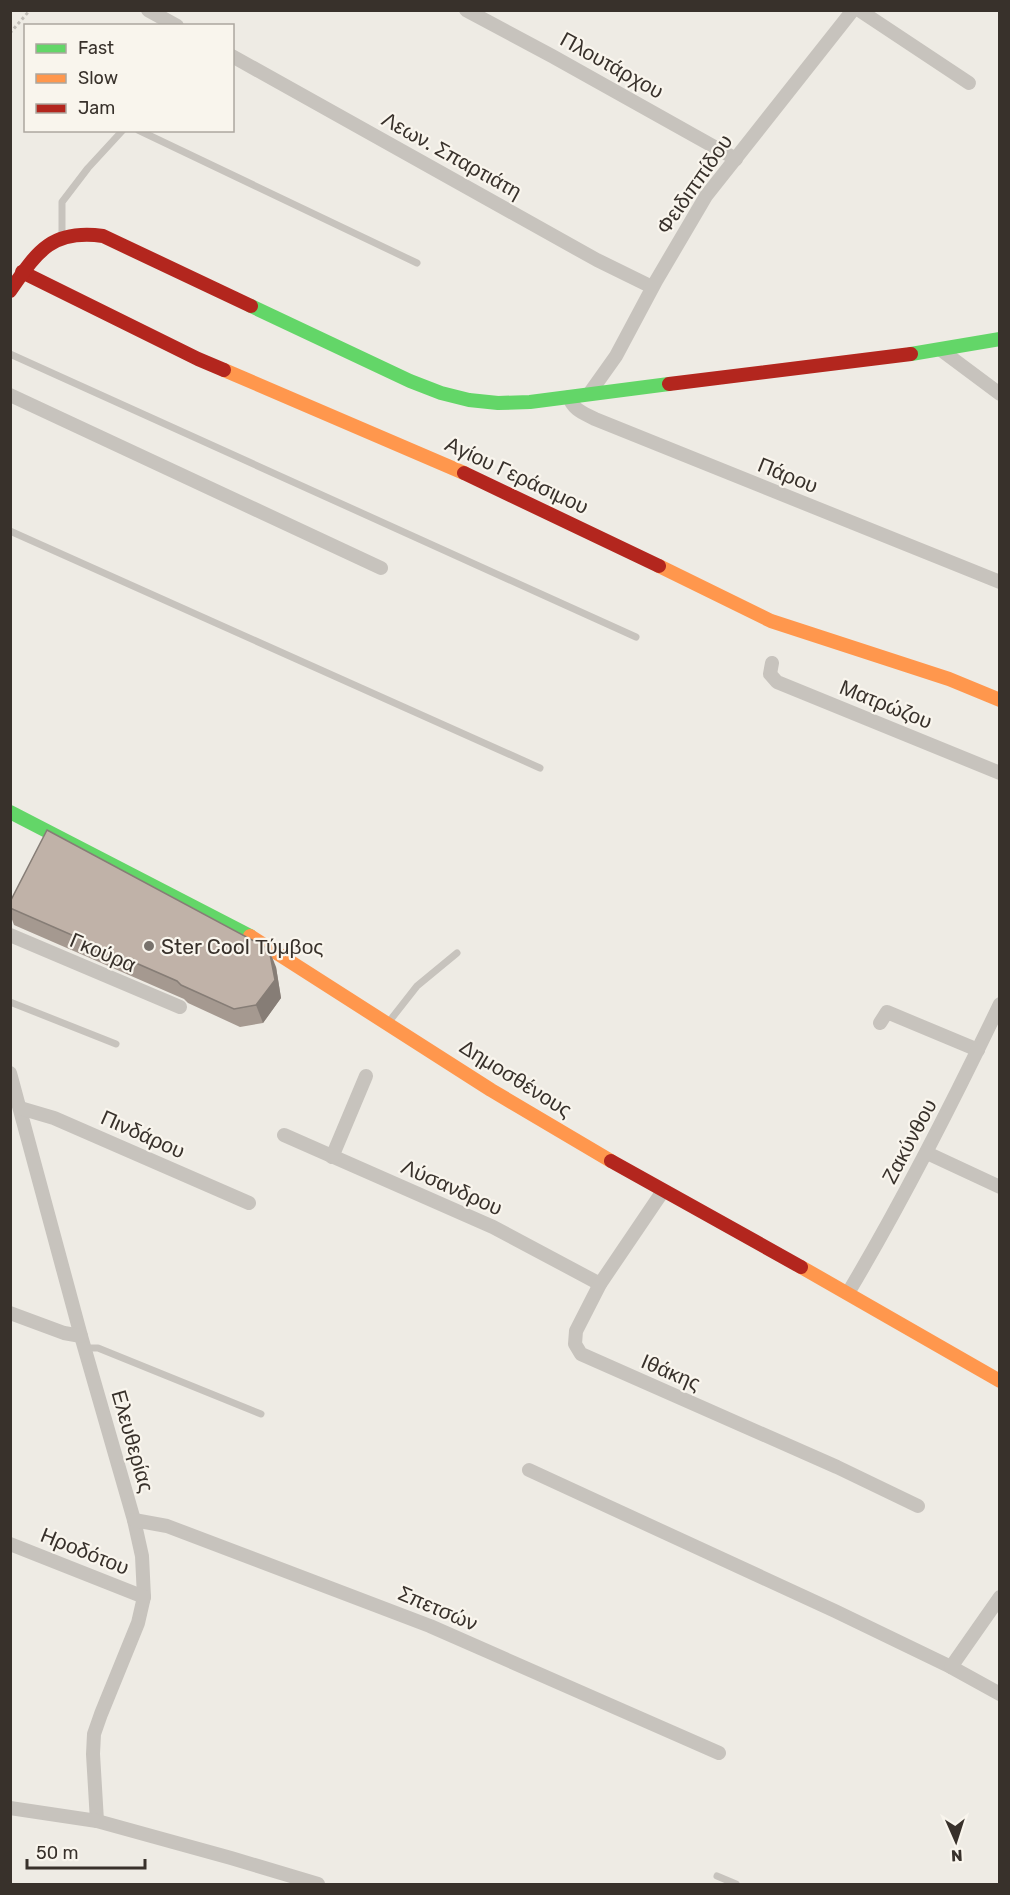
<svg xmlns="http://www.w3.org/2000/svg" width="1010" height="1895" font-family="Rubik,sans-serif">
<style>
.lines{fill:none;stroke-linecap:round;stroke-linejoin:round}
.path{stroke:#c0bcb6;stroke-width:3;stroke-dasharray:3 3;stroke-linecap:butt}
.lane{stroke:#c7c3bd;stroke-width:7}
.street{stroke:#c7c3bd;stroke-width:14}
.fast{stroke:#63d668;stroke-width:14}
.slow{stroke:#ff974d;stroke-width:14}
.jam{stroke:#b3261e;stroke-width:14}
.wall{fill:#a59990}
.shaded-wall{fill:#867d76}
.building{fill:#c0b2a8;stroke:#867d76;stroke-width:1.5}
.poi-dot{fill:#78726c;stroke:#f9f5ed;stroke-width:2}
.labels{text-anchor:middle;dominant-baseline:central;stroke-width:4.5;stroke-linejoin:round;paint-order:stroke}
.street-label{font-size:21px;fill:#38312b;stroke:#f9f5ed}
.poi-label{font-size:21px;fill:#38312b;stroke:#f9f5ed;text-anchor:start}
</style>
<rect width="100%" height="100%" fill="#eeebe4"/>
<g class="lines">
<polyline class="path" points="10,33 30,10"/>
<g class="lane">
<polyline points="138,130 417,263"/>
<polyline points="62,235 62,202 88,168 123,130"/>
<polyline points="10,354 636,637"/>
<polyline points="10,531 540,768"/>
<polyline points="10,1002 116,1044"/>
<polyline points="388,1023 417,986 457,953"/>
<polyline points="84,1348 98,1348 261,1414"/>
<polyline points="717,1876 736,1884"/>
</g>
<g class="street">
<polyline points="148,10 177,26"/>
<polyline points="466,10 552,56 736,159"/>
<polyline points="859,10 969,83"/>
<polyline points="232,56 597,260 652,287"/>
<polyline points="941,350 1000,394"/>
<polyline points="589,394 616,356 656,281 706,196 853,10"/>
<polyline points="10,395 381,568"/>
<path d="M 569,397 C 573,410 584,413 595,419 L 1000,582"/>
<polyline points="772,663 770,674 777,682 1000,773"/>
<polyline points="10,935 180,1007"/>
<polyline points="880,1023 887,1012 978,1050"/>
<polyline points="10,1073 81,1336 134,1520 142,1556 144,1597 138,1623 101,1714 94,1734 93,1754 97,1821"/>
<polyline points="20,1108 54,1118 249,1203"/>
<polyline points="284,1135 493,1227 600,1284"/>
<polyline points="927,1153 1000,1187"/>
<polyline points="332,1157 366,1076"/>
<polyline points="663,1191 600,1284 576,1331 575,1344 581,1354 837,1467 918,1506"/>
<path d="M 848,1293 C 904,1199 953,1102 1000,1004"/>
<polyline points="10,1313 64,1333 81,1336"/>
<polyline points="529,1470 835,1611 951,1667 1000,1694"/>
<polyline points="134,1520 167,1526 430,1626 719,1753"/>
<polyline points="10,1544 144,1597"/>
<polyline points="951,1667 1000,1597"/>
<polyline points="10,1808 97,1821 231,1858 318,1884"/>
</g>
<g class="fast">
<polyline points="251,306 410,381 441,393 469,400 498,403 530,402 669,384"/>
<polyline points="911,354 1000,339"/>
<polyline points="10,812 250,936"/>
</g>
<g class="slow">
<polyline points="224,370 464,473"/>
<polyline points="659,566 771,621 949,679 1000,700"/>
<polyline points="250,936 491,1090 611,1161"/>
<polyline points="801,1267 1000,1381"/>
</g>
<g class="jam">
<polyline points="22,272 198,359 224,370"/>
<path d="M 10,291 C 37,252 51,229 103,236 L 251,306"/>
<polyline points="669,384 911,354"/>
<polyline points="464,473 659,566"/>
<polyline points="611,1161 801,1267"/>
</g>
</g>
<polygon class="wall" points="10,902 276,967 281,998 263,1023 240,1027 188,1003 184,999 14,925 10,914"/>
<polygon class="shaded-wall" points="269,949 276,967 281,998 263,1023 256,1005"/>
<polygon class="building" points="47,830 269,949 275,980 256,1005 234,1009 181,985 177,981 10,908 10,902"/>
<circle class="poi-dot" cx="149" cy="946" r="6"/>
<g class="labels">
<g class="street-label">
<text transform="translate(612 65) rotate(29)">Πλουτάρχου</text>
<text transform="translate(452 155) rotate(29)">Λεων. Σπαρτιάτη</text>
<text transform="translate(694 184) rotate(-55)">Φειδιππίδου</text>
<text transform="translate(517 475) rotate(25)">Αγίου Γεράσιμου</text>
<text transform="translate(788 475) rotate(22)">Πάρου</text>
<text transform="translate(886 704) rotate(22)">Ματρώζου</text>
<text transform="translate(103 952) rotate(23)">Γκούρα</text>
<text transform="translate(516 1078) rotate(32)">Δημοσθένους</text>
<text transform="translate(143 1134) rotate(24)">Πινδάρου</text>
<text transform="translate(909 1141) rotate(-62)">Ζακύνθου</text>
<text transform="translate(452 1187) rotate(24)">Λύσανδρου</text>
<text transform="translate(671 1372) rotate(23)">Ιθάκης</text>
<text transform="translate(133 1441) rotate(74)">Ελευθερίας</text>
<text transform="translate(85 1551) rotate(22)">Ηροδότου</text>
<text transform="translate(438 1608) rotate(23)">Σπετσών</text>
</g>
<g class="poi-label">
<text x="161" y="946">Ster Cool Τύμβος</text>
</g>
</g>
<rect width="1010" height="1895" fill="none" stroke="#38312b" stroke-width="24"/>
<rect x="24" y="24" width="210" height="108" fill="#f9f5ed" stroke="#aca79f" stroke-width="1.5"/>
<rect x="36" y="44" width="30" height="9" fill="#63d668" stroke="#aca79f" stroke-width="1.5"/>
<text x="78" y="54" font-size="18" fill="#38312b">Fast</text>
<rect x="36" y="74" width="30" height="9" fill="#ff974d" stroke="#aca79f" stroke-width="1.5"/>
<text x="78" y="84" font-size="18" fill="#38312b">Slow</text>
<rect x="36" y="104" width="30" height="9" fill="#b3261e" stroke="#aca79f" stroke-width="1.5"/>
<text x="78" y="114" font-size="18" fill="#38312b">Jam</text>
<g transform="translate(956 1841) rotate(177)" stroke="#f9f5ed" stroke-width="4.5" paint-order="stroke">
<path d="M0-4.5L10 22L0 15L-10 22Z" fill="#38312b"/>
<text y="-9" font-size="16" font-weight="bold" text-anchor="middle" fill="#38312b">N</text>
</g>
<path d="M27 1859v9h118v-9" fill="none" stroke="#38312b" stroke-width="3"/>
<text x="36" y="1859" font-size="18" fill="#38312b" stroke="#f9f5ed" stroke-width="4.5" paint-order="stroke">50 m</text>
</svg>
